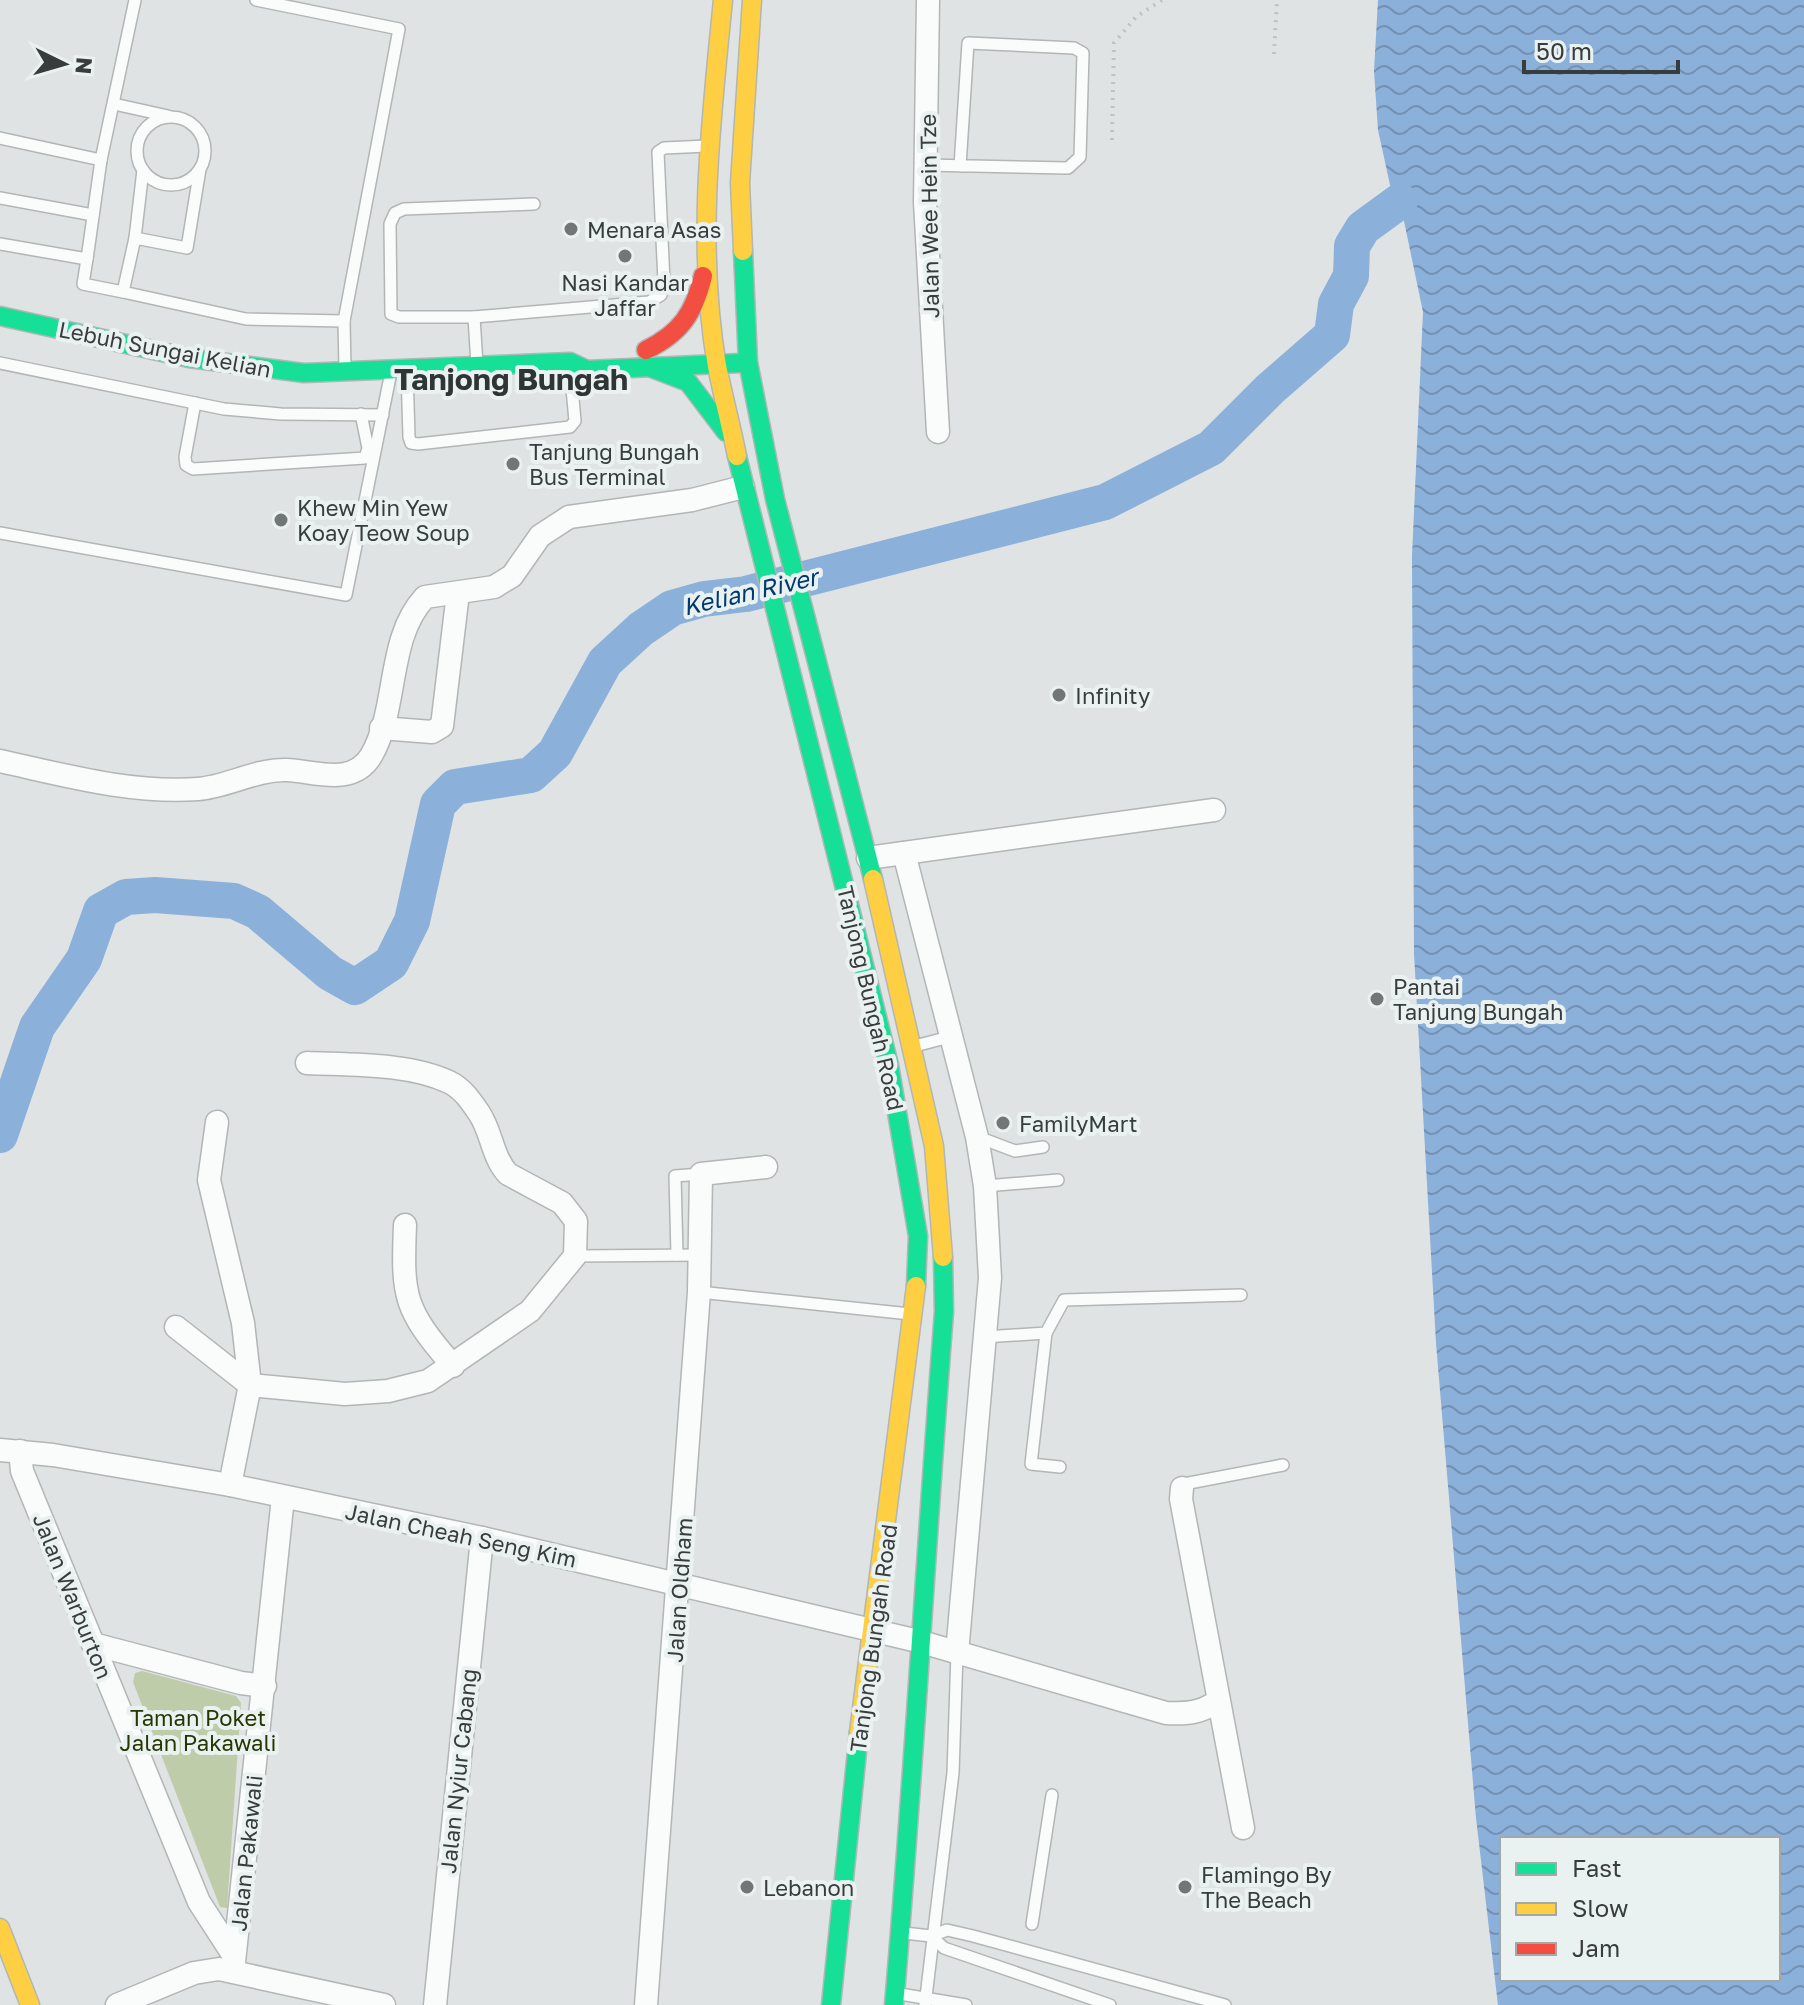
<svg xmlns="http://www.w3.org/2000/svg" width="1804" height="2005" font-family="'Golos Text',sans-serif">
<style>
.park{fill:#bfccaa}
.water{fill:url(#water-waves);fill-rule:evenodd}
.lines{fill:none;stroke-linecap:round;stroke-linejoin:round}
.river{stroke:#8bb0da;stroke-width:36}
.lane-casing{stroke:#b2b6b5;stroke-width:14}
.street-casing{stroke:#b2b6b5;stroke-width:25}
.fast-casing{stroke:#b2b6b5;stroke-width:21}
.slow-casing{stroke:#b2b6b5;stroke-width:21}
.jam-casing{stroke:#b2b6b5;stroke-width:21}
.path{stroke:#c0c1c1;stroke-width:4;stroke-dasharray:2 6;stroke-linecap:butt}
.lane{stroke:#fafbfb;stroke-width:11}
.street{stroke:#fafbfb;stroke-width:22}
.fast{stroke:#16e098;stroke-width:18}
.slow{stroke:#ffcf43;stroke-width:18}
.jam{stroke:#f24e42;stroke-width:18}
.poi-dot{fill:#737676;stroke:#eaf2f1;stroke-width:3}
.labels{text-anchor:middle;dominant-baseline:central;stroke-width:8;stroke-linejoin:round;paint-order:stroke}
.street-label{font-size:22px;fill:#393c3c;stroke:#eaf2f1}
.poi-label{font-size:22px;fill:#393c3c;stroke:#eaf2f1;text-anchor:start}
.park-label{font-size:22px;fill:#273600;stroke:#eaf2f1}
.water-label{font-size:24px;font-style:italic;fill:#013a70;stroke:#eaf2f1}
.district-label{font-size:30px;font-weight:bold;fill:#2f3535;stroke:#eaf2f1}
</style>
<defs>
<pattern id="water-waves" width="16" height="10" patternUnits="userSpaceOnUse" patternTransform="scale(2)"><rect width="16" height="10" fill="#8bb0da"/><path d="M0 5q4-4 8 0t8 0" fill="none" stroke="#7390b2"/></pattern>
</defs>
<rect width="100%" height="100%" fill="#dfe3e3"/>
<polygon class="park" points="142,1671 236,1696 241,1703 227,1908 220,1907 133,1682 135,1673"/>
<path class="water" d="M 1378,0 L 1804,0 L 1804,2005 L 1498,2005 L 1476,1818 L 1436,1343 L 1414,954 L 1412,556 L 1423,312 L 1400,202 L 1390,185 L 1378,130 L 1374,71 ZM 1502,1839 L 1778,1839 L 1778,1979 L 1502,1979 Z"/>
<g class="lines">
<polyline class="river" points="0,1135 37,1027 84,959 101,911 126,897 155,895 234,901 258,912 330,973 355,987 391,963 412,921 438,804 455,787 531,775 555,753 605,662 641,629 672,608 704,599 746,594 1105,502 1211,448 1270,389 1332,335 1336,304 1351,276 1352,246 1363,228 1400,201"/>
<g class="lane-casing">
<g id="lane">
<polyline points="256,0 399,29 344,321 345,369"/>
<polyline points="114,104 168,116"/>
<circle cx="171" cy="151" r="34"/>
<polyline points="0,138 101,160 87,259 0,244"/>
<polyline points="101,160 135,0"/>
<polyline points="926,165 1068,168 1080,157 1083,53 1074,48 968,43 960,166"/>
<polyline points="200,169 187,248 135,238 123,292 246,319 344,321"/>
<polyline points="0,198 93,215"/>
<polyline points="135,238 143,170"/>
<polyline points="87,259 83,284 123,292"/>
<polyline points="474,317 649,302 661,295 664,282 658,152 664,148 707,146"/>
<polyline points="0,363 224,409 281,414 383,415"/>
<polyline points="477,365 474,317 399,317 391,314 390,224 395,213 404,209 534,204"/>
<polyline points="407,371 409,437 411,443 418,444 570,427 575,421 570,367"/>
<polyline points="195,403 185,457 186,465 193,469 365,458 368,448 361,414"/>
<polyline points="0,533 346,595 391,372"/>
<polyline points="915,1046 949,1037"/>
<polyline points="978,1137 1015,1151 1043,1147"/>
<polyline points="985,1186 1058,1180"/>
<polyline points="677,1255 675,1176 701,1174"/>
<polyline points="575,1256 701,1255"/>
<polyline points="699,1292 910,1314"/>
<polyline points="1046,1333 1031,1464 1060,1467"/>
<polyline points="984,1337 1046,1333 1064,1300 1241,1295"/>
<polyline points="1182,1488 1189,1483 1283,1465"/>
<polyline points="1032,1924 1052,1795"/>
<polyline points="904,1933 931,1936 944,1948 1110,2005"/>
<polyline points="931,1936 947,1930 973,1936 1225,2005"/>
<polyline points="900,1994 966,2005"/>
<polyline points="925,2005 953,1773 957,1653"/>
</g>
</g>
<g class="street-casing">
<g id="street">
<polyline points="928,0 925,202 938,432"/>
<polyline points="381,728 432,732 442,726 458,593"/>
<path d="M 0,761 C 64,775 132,794 198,789 C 227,787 256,769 287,770 C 314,771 352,787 371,756 C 399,708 386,639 425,597 L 494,587 L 512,576 L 540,536 L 569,517 L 692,500 L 743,487"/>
<polyline points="904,853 977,1137 985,1186 990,1278 957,1653"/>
<polyline points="868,858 1214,810"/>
<polyline points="217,1122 209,1180 243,1323 250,1385 230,1485"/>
<path d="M 405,1225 C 402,1298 404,1309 453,1366"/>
<path d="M 176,1327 L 250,1385 L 345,1394 L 388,1391 L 428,1381 L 530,1311 L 575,1256 L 576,1221 L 562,1203 L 508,1174 C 492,1157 492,1132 479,1113 C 471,1101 462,1088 449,1082 C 408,1063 350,1065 307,1063"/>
<path d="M 0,1450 L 53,1455 L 230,1485 L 482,1538 L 918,1641 L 1166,1713 C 1187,1714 1201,1713 1218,1701"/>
<polyline points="20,1451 22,1471 199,1902 234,1956"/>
<polyline points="1182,1488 1181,1499 1243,1828"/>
<polyline points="93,1644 241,1683 265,1686"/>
<polyline points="234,1962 283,1497"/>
<polyline points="117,2005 194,1973 219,1969 384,2005"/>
<polyline points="435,2005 482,1538"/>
<polyline points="646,2005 699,1292 701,1174 766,1167"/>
</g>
</g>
<g class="fast-casing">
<g id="fast">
<polyline points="743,251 748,362 775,499 873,879"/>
<polyline points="0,316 189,358 304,373 570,362 587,370 741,363"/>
<polyline points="649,367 688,382 726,432"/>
<polyline points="737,456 889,1065 918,1236 916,1286"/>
<polyline points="831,2005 859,1732"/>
<path d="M 894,2005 C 914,1774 926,1543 944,1312 L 943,1257"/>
</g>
</g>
<g class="slow-casing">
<g id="slow">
<path d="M 723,0 C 711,120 696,246 717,366 C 723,396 731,426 737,456"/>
<polyline points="743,251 740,183 752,0"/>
<polyline points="873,879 934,1146 943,1257"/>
<polyline points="859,1732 916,1286"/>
<polyline points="0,1928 30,2005"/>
</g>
</g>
<g class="jam-casing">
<path id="jam" d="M 646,350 C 681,333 694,313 703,276"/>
</g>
<g class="path">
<polyline points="1274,54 1277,0"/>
<polyline points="1112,140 1114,43 1136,17 1162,0"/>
</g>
<use href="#lane" class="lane"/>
<use href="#street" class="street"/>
<use href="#fast" class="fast"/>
<use href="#slow" class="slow"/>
<use href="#jam" class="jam"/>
</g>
<g class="poi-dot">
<circle cx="571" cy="229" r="8"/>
<circle cx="625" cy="256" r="8"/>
<circle cx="513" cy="464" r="8"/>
<circle cx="281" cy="520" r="8"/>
<circle cx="1059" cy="695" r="8"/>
<circle cx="1377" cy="999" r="8"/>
<circle cx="1003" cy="1123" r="8"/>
<circle cx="747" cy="1887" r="8"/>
<circle cx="1185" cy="1887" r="8"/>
</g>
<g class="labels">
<g class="street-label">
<text transform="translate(929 216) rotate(-91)">Jalan Wee Hein Tze</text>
<text transform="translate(165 349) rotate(11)">Lebuh Sungai Kelian</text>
<text transform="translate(871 998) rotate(77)">Tanjong Bungah Road</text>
<text transform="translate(461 1535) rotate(12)">Jalan Cheah Seng Kim</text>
<text transform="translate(679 1590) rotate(-86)">Jalan Oldham</text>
<text transform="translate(73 1596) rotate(68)">Jalan Warburton</text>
<text transform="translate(873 1638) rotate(-82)">Tanjong Bungah Road</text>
<text transform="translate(458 1771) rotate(-84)">Jalan Nyiur Cabang</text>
<text transform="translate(246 1853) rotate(-84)">Jalan Pakawali</text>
</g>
<g class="poi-label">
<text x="587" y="229">Menara Asas</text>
<text x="625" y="282" text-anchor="middle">Nasi Kandar<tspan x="625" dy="25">Jaffar</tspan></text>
<text x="529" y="451">Tanjung Bungah<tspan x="529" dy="25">Bus Terminal</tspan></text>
<text x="297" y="507">Khew Min Yew<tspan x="297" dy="25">Koay Teow Soup</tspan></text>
<text x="1075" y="695">Infinity</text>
<text x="1393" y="986">Pantai<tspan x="1393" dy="25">Tanjung Bungah</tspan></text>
<text x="1019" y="1123">FamilyMart</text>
<text x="1201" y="1874">Flamingo By<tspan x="1201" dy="25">The Beach</tspan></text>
<text x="763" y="1887">Lebanon</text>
</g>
<g class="park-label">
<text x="198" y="1717">Taman Poket<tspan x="198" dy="25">Jalan Pakawali</tspan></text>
</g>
<g class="water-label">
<text transform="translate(750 591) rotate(-13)">Kelian River</text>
</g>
<g class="district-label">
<text x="511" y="379">Tanjong Bungah</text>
</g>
</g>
<rect x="1500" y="1837" width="280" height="144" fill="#eaf2f1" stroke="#a3a9a9" stroke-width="2"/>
<rect x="1516" y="1863" width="40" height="12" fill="#16e098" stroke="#a3a9a9" stroke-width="2"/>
<text x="1572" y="1877" font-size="24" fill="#393c3c">Fast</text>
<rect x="1516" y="1903" width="40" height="12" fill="#ffcf43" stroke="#a3a9a9" stroke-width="2"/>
<text x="1572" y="1917" font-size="24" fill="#393c3c">Slow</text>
<rect x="1516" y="1943" width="40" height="12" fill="#f24e42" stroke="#a3a9a9" stroke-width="2"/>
<text x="1572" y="1957" font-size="24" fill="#393c3c">Jam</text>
<g transform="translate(64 64) rotate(95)" stroke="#eaf2f1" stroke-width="6" paint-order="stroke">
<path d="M0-6L14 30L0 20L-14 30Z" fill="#393c3c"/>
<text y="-12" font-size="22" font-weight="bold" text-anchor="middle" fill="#393c3c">N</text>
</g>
<path d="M1524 60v12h154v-12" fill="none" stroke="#393c3c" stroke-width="4"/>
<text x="1536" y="60" font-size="24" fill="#393c3c" stroke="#eaf2f1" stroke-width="6" paint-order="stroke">50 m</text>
</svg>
